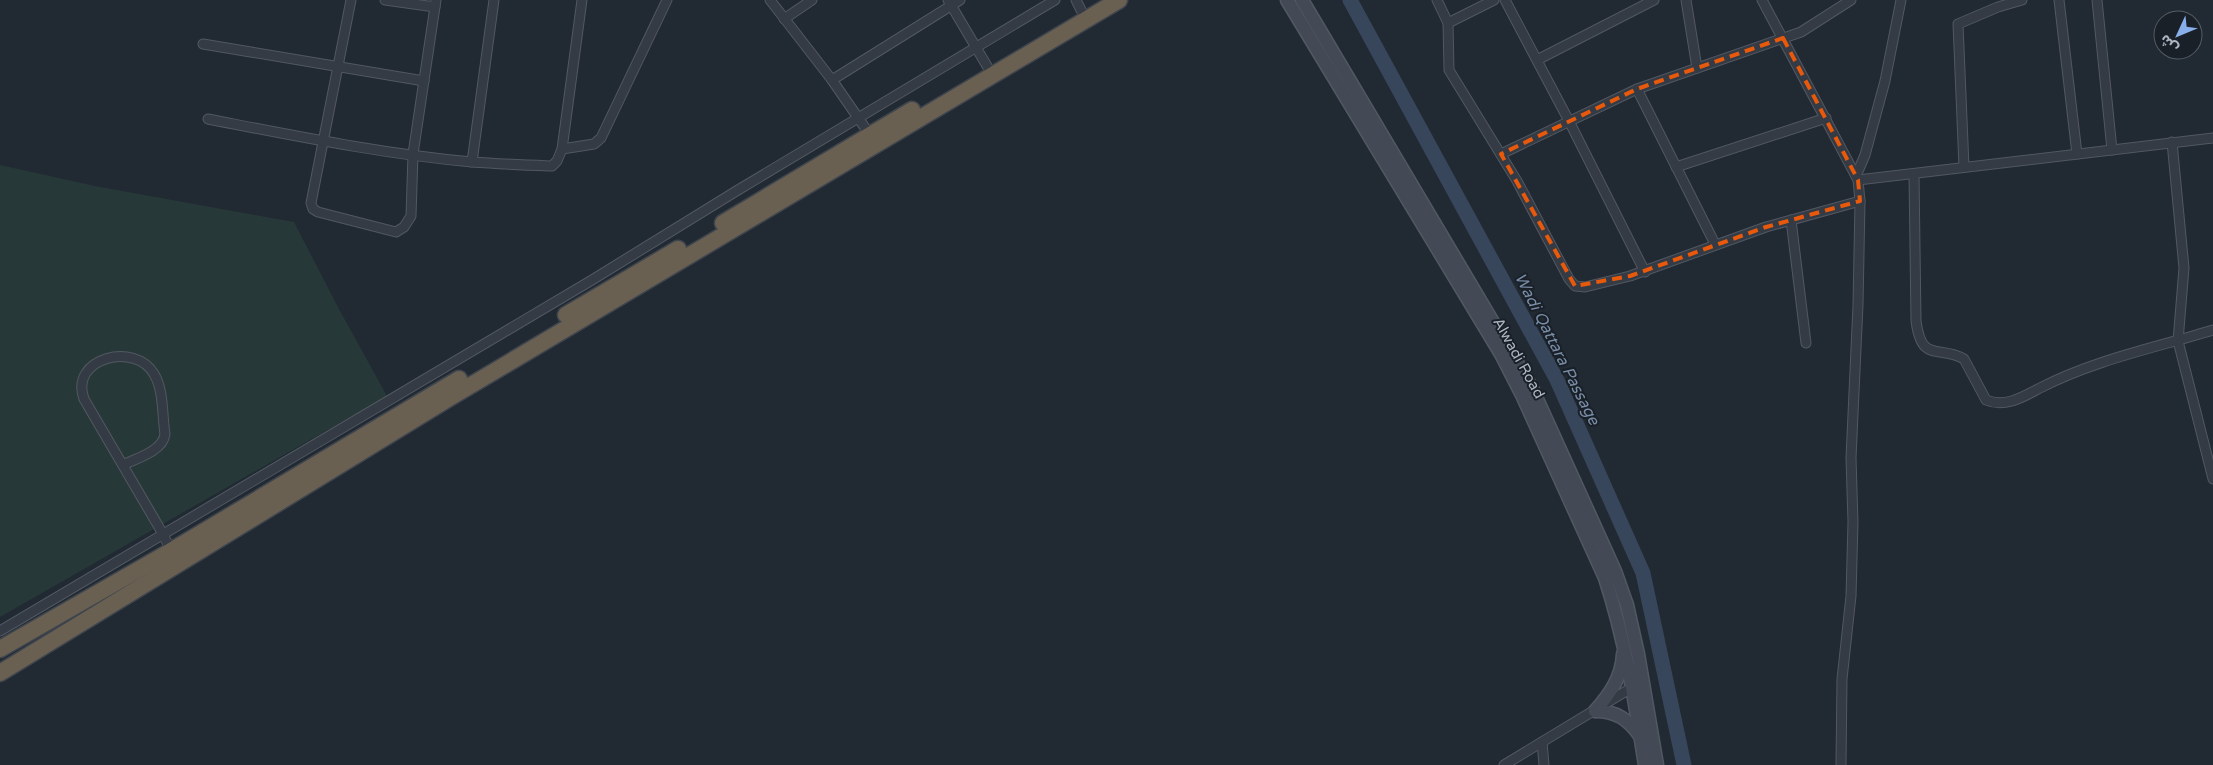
<svg xmlns="http://www.w3.org/2000/svg" width="2213" height="765" font-family="'Varela Round','Noto Sans Arabic',sans-serif">
<style>
.green{fill:#273838}
.lines{fill:none;stroke-linecap:round;stroke-linejoin:round}
.river{stroke:#38465b;stroke-width:15}
.street-casing{stroke:#525862;stroke-width:11}
.secondary-casing{stroke:#525862;stroke-width:15}
.highway-casing{stroke:#3f454e;stroke-width:19}
.street{stroke:#343b44;stroke-width:9}
.secondary{stroke:#434a56;stroke-width:12}
.highway{stroke:#696052;stroke-width:16}
.marked{fill:none;stroke:#e8590c;stroke-width:4;stroke-dasharray:10 6;stroke-linejoin:round}
.labels{text-anchor:middle;dominant-baseline:central;stroke-width:4;stroke-linejoin:round;paint-order:stroke}
.street-label{font-size:15px;fill:#aeb5c1;stroke:#1a2028}
.water-label{font-size:16px;font-style:italic;fill:#798da7;stroke:#1a2028}
</style>
<rect width="100%" height="100%" fill="#212933"/>
<polygon class="green" points="0,165 95,186 294,222 339,309 387,396 0,617"/>
<g class="lines">
<polyline class="river" points="1350,0 1557,380 1643,573 1684,765"/>
<g class="street-casing">
<g id="street">
<polyline points="351,0 311,203 313,209 318,212 396,232 404,227 411,216 413,154 436,0"/>
<polyline points="385,0 435,7"/>
<polyline points="770,0 832,80 870,135"/>
<polyline points="948,0 987,66"/>
<polyline points="1076,0 1081,10"/>
<polyline points="1437,0 1448,23 1449,70 1517,181 1569,279 1575,286 1585,287 1630,276 1766,227 1860,201"/>
<polyline points="1505,0 1569,121 1645,272"/>
<polyline points="1686,0 1697,68"/>
<polyline points="1762,0 1858,180 2213,138"/>
<polyline points="2059,0 2077,154"/>
<polyline points="2097,0 2112,150"/>
<polyline points="784,19 812,0"/>
<polyline points="1448,23 1494,0"/>
<polyline points="203,44 424,81"/>
<polyline points="1537,60 1654,0"/>
<polyline points="832,80 960,0"/>
<polyline points="1637,89 1715,244"/>
<path d="M 208,119 C 296,136 383,154 472,162 C 499,164 526,165 552,166 L 557,161 L 562,149 L 582,0"/>
<polyline points="2172,142 2184,268 2178,341 2213,479"/>
<polyline points="562,149 594,144 601,138 667,0"/>
<polyline points="1501,154 1637,89 1801,32 1851,0"/>
<polyline points="472,162 494,0"/>
<polyline points="1676,167 1826,118"/>
<polyline points="1964,167 1958,24 1998,7 2022,0"/>
<path d="M 1914,174 L 1916,321 C 1922,365 1939,344 1964,359 L 1986,400 C 2005,408 2023,397 2040,388 C 2094,360 2154,348 2213,330"/>
<polyline points="1856,176 1865,155 1885,81 1901,0"/>
<polyline points="1791,220 1806,343"/>
<path d="M 123,465 C 137,458 163,451 165,434 C 162,416 164,390 154,374 C 135,341 69,358 84,399 L 163,534 L 171,551"/>
<polyline points="0,631 592,280 738,190 1055,0"/>
<polyline points="1542,742 1544,765"/>
<polyline points="1504,765 1636,685"/>
<polyline points="1841,765 1842,679 1851,596 1853,522 1851,458 1858,305 1860,201 1858,180"/>
</g>
</g>
<g class="secondary-casing">
<g id="secondary">
<path d="M 1287,0 L 1501,354 L 1522,395 L 1605,578 C 1625,639 1635,702 1645,765"/>
<polyline points="1302,0 1532,388 1615,571 1627,605 1638,654 1657,765"/>
<path d="M 1595,711 C 1610,694 1622,677 1623,654"/>
<path d="M 1595,711 C 1616,711 1628,719 1640,736"/>
</g>
</g>
<g class="highway-casing">
<g id="highway">
<polyline points="723,223 912,110"/>
<polyline points="566,315 678,249"/>
<polyline points="0,649 171,551 459,379"/>
<polyline points="0,673 451,397 1119,0"/>
</g>
</g>
<use href="#street" class="street"/>
<use href="#secondary" class="secondary"/>
<use href="#highway" class="highway"/>
</g>
<path class="marked" d="M 1783,38 L 1858,180 L 1860,201 L 1766,227 L 1630,276 L 1575,286 L 1501,154 L 1637,89 Z"/>
<g class="labels">
<g class="street-label">
<text transform="translate(1519 358) rotate(61)">Alwadi Road</text>
</g>
<g class="water-label">
<text transform="translate(1557 349) rotate(63)">Wadi Qattara Passage</text>
</g>
</g>
<g transform="translate(2178 35) rotate(226)"><circle r="24" fill="#1a2028" stroke="#555c65"/>
<path d="M0-4L9 19L0 12L-9 19Z" fill="#89afeb"/>
<text y="-8" font-size="14" font-weight="bold" text-anchor="middle" fill="#aeb5c1">ش</text>
</g>
</svg>
